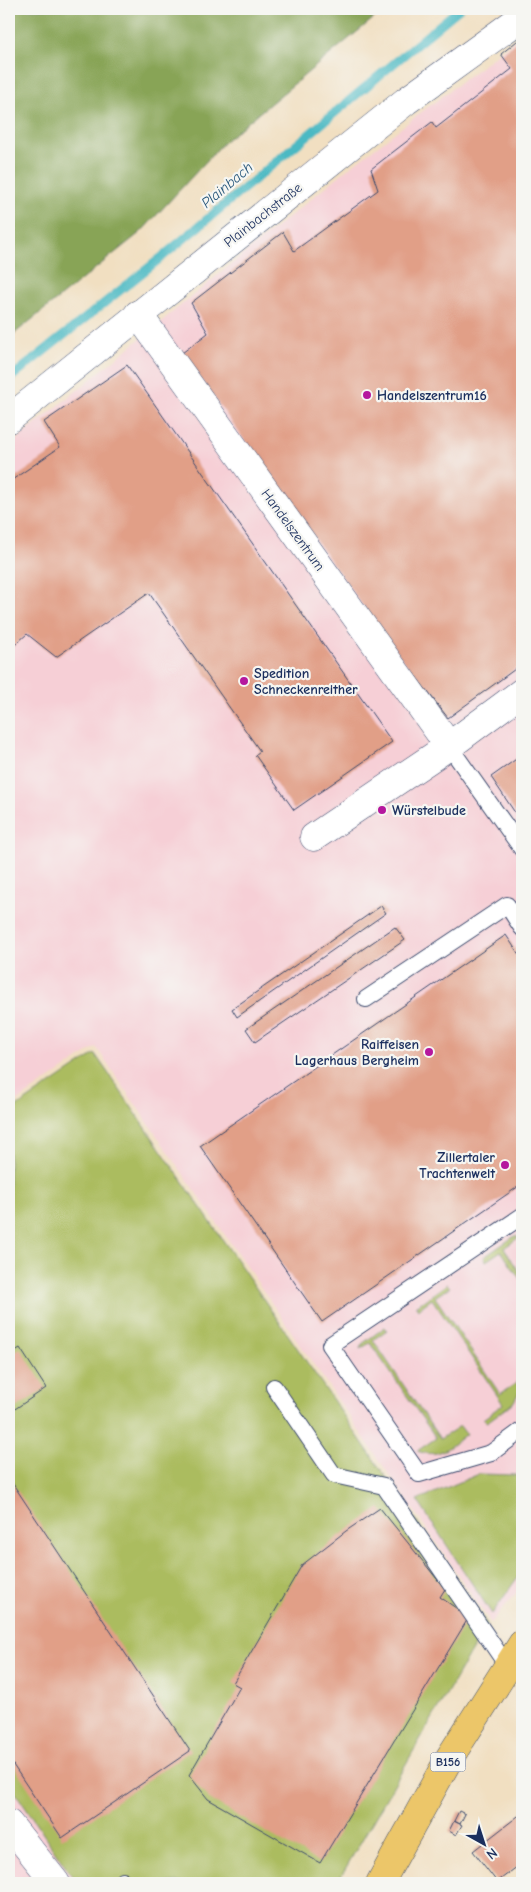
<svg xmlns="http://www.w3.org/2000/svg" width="531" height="1892" font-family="'Comic Neue',sans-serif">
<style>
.built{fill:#f6cfd6}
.green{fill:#abbc5f;stroke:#63765e}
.forest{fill:#88a456;stroke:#526a5a}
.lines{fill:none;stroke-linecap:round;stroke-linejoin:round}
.stream{stroke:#4bb9c3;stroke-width:9}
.building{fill:#e19f87}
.service-casing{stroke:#3b496d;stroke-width:18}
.minor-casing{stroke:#3b496d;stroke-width:29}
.primary-casing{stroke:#3b496d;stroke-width:29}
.service{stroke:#fff;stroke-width:16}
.minor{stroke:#fff;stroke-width:28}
.primary{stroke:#ecc669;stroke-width:28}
.poi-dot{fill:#b5179e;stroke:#f6f6f2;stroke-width:2}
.labels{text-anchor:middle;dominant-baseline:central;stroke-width:4.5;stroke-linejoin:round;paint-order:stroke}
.shield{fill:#f6f6f2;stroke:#5d6b8a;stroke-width:1}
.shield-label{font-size:12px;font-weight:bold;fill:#1b2f5e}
.street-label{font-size:14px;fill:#1b2f5e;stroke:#f6f6f2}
.poi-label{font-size:14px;font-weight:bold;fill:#1b2f5e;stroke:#f6f6f2;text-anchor:start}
.water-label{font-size:15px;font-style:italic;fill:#29587c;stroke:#f6f6f2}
</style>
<rect width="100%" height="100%" fill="#f6f6f2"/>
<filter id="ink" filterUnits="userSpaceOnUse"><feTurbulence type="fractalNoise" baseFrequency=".02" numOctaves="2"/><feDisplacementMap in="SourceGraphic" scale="10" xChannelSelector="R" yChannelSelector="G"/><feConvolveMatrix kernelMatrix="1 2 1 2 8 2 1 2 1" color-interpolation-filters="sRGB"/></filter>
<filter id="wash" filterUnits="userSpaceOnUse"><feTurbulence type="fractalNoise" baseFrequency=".0096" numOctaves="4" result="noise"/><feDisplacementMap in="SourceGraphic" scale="20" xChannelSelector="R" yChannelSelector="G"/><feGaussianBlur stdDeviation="1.12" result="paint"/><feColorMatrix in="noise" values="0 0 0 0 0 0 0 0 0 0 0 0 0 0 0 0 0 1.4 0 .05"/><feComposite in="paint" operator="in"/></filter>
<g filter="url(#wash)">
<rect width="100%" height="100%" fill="#f1dfc1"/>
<g class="built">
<polygon points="522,35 522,1586 491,1623 96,1047 9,1107 9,446 350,167"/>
<polygon points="9,1784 77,1883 9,1883"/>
</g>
<g class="green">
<polygon points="95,1054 487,1624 337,1883 79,1883 66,1868 9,1783 9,1112"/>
<polygon points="516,1235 518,1238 504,1248 522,1276 522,1282 501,1251 486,1261 484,1257"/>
<polygon points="447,1284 450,1287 435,1297 500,1394 518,1382 522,1387 513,1403 487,1422 483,1419 503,1404 432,1299 418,1309 416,1306"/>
<path d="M 385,1327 L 387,1330 L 373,1340 L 440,1439 L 460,1426 L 466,1434 C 449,1447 440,1459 417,1451 L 436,1438 L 370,1343 L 360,1349 L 362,1344 Z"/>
<polygon points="479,1474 517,1475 522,1481 522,1571 492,1614 417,1500"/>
</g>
<polygon class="forest" points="9,9 385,9 225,141 141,232 9,338"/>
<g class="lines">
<polyline class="stream" points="9,379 162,257 459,9"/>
</g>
<g id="blocks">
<g class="building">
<polygon points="522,37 522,664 448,718 383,634 182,353 208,333 191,303 283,232 294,251 378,190 371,169 432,122 436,128 512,69 501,54"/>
<polygon points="127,365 392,742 294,810 255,755 260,751 149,593 56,657 27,634 9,650 9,482 60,447 44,422"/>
<polygon points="522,755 522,823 491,777"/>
<polygon points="381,906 386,913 237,1017 232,1009"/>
<polygon points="395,927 405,940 255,1042 246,1029"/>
<polygon points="506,935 522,959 522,1184 322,1322 200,1146"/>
<polygon points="20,1348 46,1388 9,1413 9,1355"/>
<polygon points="9,1478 190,1751 62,1838 9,1759"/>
<polygon points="380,1508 445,1589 440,1597 469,1617 320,1863 208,1799 189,1775 240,1687 233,1683 302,1565 346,1531"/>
<polygon points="459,1811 465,1814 460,1824 454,1821"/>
<polygon points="522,1813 522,1863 497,1882 473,1851"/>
<polygon points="454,1821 462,1825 456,1835 449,1831"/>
</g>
</g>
</g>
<g filter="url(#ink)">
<use href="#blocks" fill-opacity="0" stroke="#3b496d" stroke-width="1"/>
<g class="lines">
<g class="service-casing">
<g id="service">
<polyline points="449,746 522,849"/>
<polyline points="366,999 507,905 522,928"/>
<polyline points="522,1216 330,1345 419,1474 491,1453 521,1431 522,1432"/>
<polyline points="274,1387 334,1475 384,1486 508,1667"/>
<polyline points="123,1881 124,1883"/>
</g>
</g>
<g class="minor-casing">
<g id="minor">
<polyline points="138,314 449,746"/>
<polyline points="9,419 406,101 522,17"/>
<polyline points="314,837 449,746 522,692"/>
<polyline points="9,1824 56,1883"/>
</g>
</g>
<g class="primary-casing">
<polyline id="primary" points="380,1883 450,1757 522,1644"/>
</g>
<use href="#service" class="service"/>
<use href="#minor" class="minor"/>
<use href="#primary" class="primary"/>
</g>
</g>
<g class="poi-dot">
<circle cx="367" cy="395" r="5"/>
<circle cx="244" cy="681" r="5"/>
<circle cx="382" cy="810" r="5"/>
<circle cx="429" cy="1052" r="5"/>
<circle cx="505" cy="1165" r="5"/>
</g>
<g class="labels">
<rect class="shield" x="430.5" y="1752.5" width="35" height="19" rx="4"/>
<g class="shield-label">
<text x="448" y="1762">B156</text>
</g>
<g class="street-label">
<text transform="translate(263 215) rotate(-38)">Plainbachstraße</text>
<text transform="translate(293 530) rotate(54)">Handelszentrum</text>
</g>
<g class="poi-label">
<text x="377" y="395">Handelszentrum16</text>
<text x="254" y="673">Spedition<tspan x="254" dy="16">Schneckenreither</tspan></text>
<text x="392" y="810">Würstelbude</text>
<text x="419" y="1044" text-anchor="end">Raiffeisen<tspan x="419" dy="16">Lagerhaus Bergheim</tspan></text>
<text x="495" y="1157" text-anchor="end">Zillertaler<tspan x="495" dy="16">Trachtenwelt</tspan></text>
</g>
<g class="water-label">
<text transform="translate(227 185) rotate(-40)">Plainbach</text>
</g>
</g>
<rect width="531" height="1892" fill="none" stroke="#f6f6f2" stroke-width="30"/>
<g transform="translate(484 1844) rotate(141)" stroke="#f6f6f2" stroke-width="4" paint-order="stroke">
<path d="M0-4L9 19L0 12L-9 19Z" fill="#1b2f5e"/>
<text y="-8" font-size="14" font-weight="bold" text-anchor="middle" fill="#1b2f5e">N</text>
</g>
</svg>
